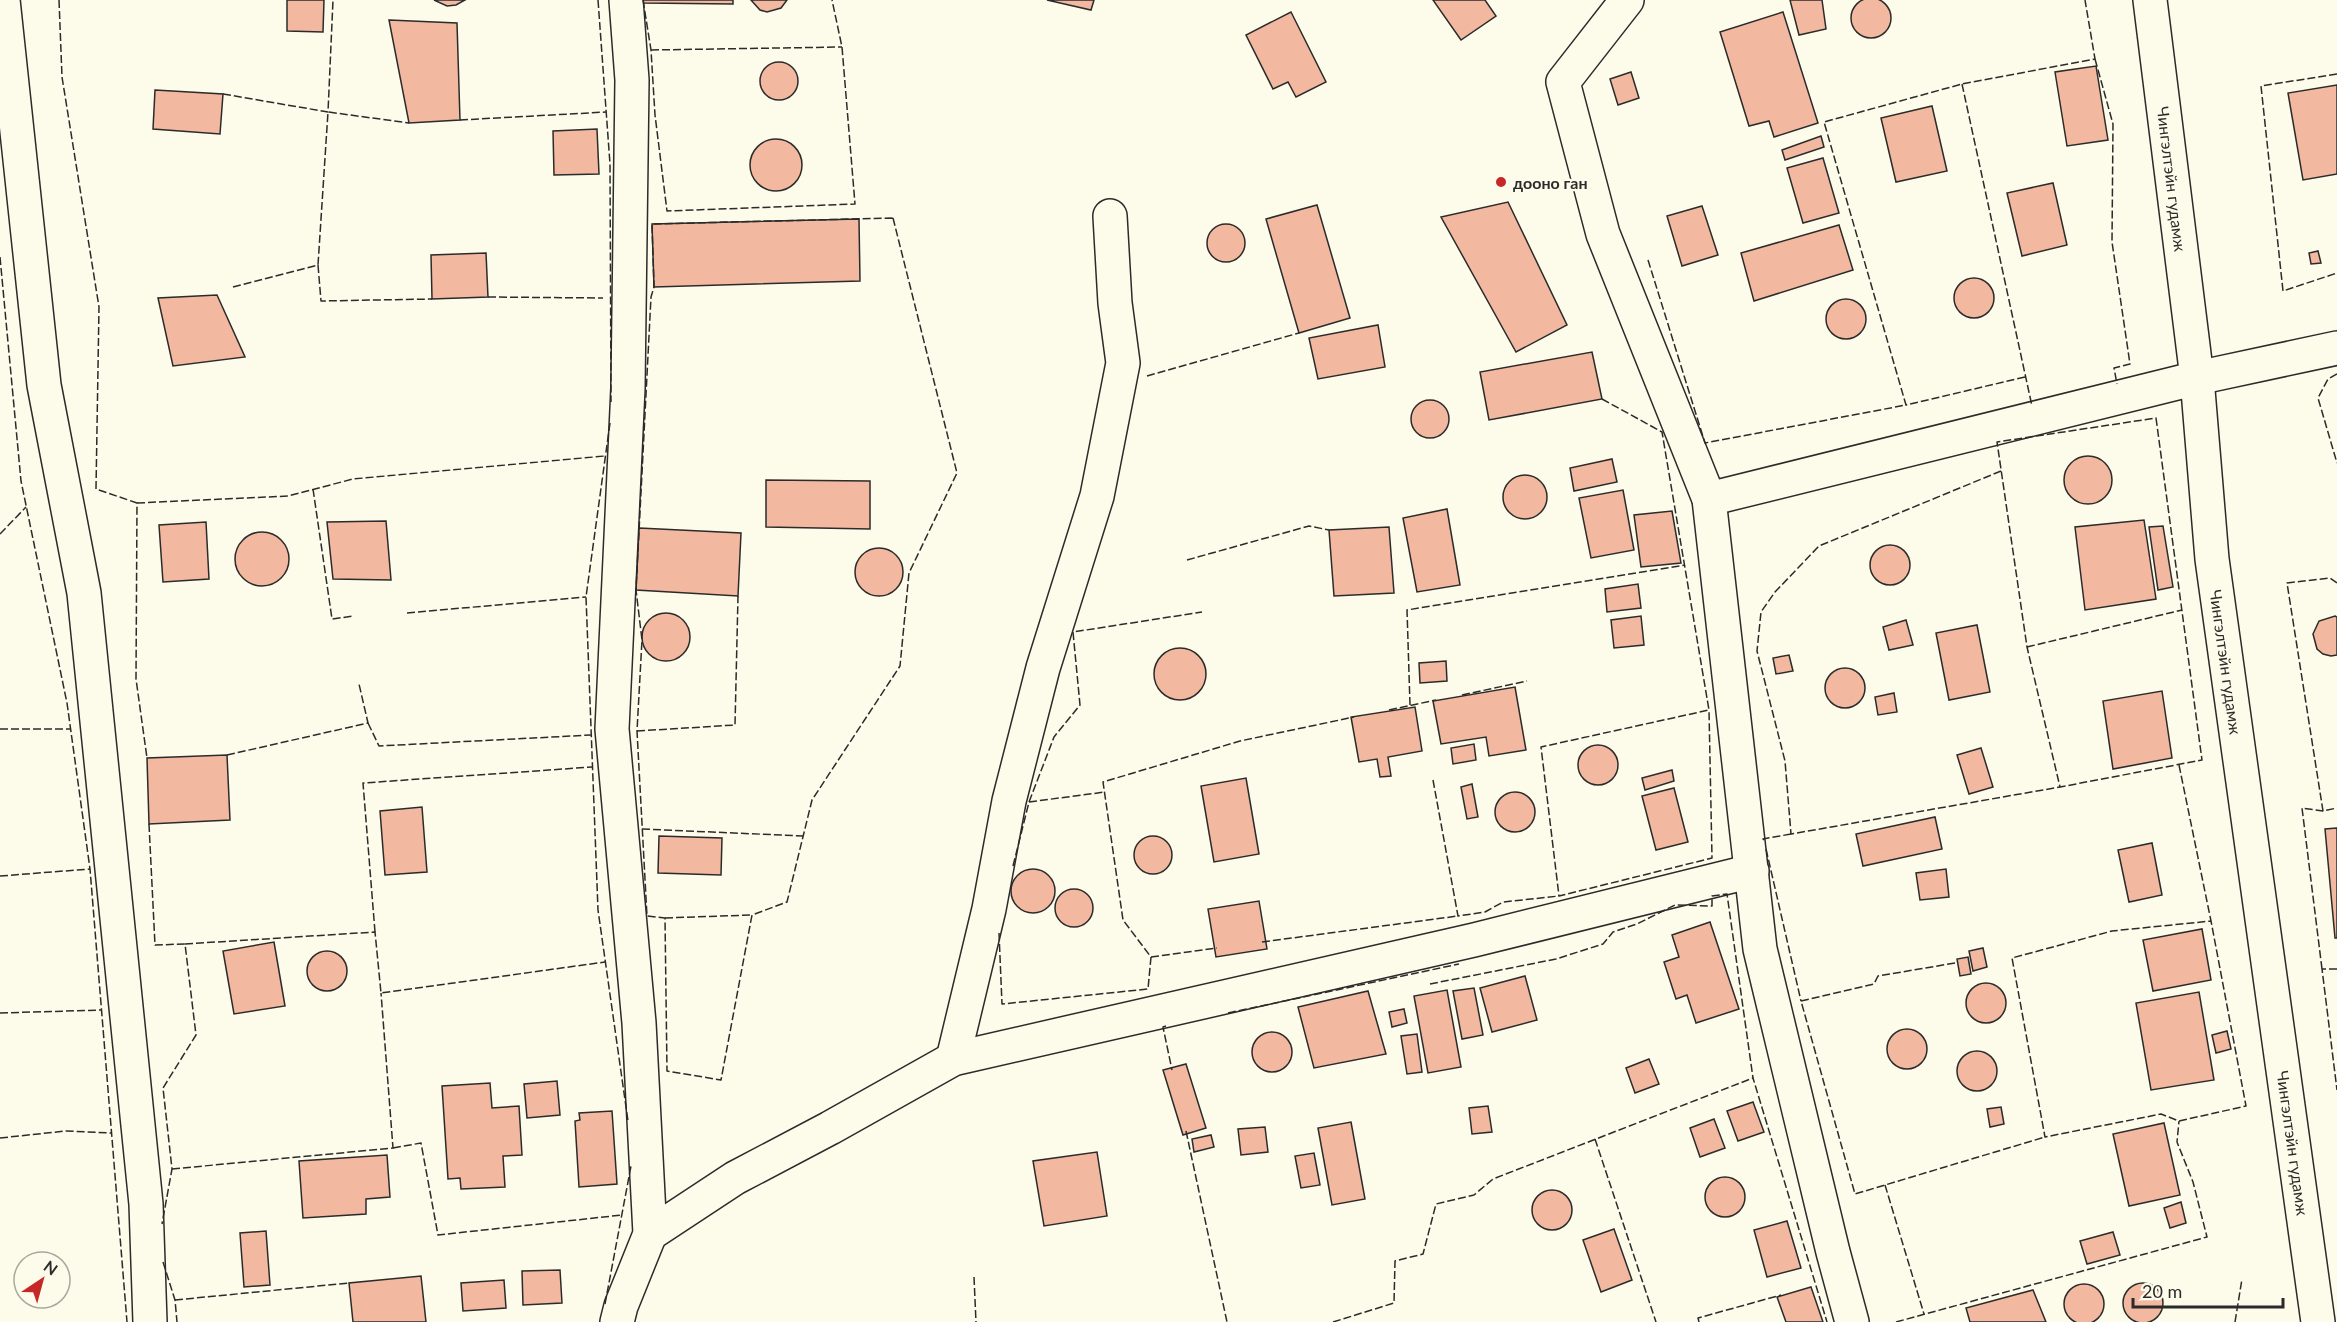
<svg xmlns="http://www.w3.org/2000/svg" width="2337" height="1322" font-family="Lato,sans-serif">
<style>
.building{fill:#f2b8a0;stroke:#2b2b2b;stroke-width:1.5}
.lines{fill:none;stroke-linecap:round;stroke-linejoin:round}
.street-casing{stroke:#2b2b2b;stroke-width:36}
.secondary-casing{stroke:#2b2b2b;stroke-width:36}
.street{stroke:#fdfbea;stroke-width:33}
.secondary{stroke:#fdfbea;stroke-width:33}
.fence{stroke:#2b2b2b;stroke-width:1.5;stroke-dasharray:8 3;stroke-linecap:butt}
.poi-dot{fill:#c62828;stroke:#fdfbea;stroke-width:2}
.labels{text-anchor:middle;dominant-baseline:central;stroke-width:4.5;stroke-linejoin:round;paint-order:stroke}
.street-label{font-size:16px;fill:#2b2b2b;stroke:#fdfbea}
.poi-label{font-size:16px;font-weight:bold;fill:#2b2b2b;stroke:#fdfbea;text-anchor:start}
</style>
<rect width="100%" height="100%" fill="#fdfbea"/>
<g class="building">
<circle cx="1871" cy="18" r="20"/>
<polygon points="287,0 324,0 323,32 287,31"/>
<polygon points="434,0 465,0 456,5 447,6"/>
<polygon points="643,0 733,0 733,4 643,3"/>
<polygon points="751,0 787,0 781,8 767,12 760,10"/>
<polygon points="1047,0 1094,0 1091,10"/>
<polygon points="1433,0 1485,0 1496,16 1461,40"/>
<polygon points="1790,0 1822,0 1826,29 1799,35"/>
<polygon points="1291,12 1326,82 1296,97 1288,82 1273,89 1246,35"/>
<polygon points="1783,12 1818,123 1774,137 1769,121 1749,126 1720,32"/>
<polygon points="389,20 457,23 460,120 409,123"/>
<circle cx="779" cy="81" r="19"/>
<polygon points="2096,66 2108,140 2067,146 2055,72"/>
<polygon points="1631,72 1639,98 1618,105 1610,79"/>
<polygon points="2337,85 2337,174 2303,180 2288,93"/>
<polygon points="155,90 223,94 220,134 153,129"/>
<polygon points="1932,106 1947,171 1896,182 1881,118"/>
<polygon points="597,129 599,174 554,175 553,131"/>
<polygon points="1821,136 1824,147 1785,160 1782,150"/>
<circle cx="776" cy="165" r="26"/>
<polygon points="1823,158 1839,213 1803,223 1787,168"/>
<polygon points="2053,183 2067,245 2022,256 2007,193"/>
<polygon points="1508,202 1567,325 1516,352 1441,217"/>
<polygon points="1317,205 1350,318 1299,333 1266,219"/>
<polygon points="1702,206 1718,255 1682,266 1667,216"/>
<polygon points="859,219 860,281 654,287 652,224"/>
<circle cx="1226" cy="243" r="19"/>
<polygon points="1839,225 1853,270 1754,301 1741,253"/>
<polygon points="2318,251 2321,263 2311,264 2309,253"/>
<polygon points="486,253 488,297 432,299 431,255"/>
<circle cx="1974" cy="298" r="20"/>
<polygon points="217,295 245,357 173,366 158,298"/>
<circle cx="1846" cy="319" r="20"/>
<polygon points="1378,325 1385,367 1318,379 1309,338"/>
<polygon points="1592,352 1602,399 1489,420 1480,372"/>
<circle cx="1430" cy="419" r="19"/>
<circle cx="2088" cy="480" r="24"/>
<polygon points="1612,459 1617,482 1574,491 1570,468"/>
<circle cx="1525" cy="497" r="22"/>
<polygon points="766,480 870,481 870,529 766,527"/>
<polygon points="1623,490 1634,550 1591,558 1579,498"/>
<polygon points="1447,509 1460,585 1417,592 1403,518"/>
<polygon points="1672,511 1681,563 1641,567 1634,515"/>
<polygon points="2144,520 2156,599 2085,610 2075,527"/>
<polygon points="386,521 391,580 333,579 327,522"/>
<polygon points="206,522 209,579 163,582 159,525"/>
<polygon points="2163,526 2173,587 2158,590 2149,527"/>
<polygon points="1389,527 1394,593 1334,596 1329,530"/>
<polygon points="639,528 741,533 738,596 636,590"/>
<circle cx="262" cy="559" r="27"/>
<circle cx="1890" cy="565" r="20"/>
<circle cx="879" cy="572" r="24"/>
<polygon points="1638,584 1641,608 1607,612 1605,589"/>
<circle cx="666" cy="637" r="24"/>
<polygon points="1641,616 1644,645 1614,648 1611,620"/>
<polygon points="2335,616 2337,617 2337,655 2331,656 2323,654 2317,649 2313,634 2319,621"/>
<polygon points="1906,620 1913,645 1889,650 1883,627"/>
<polygon points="1977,625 1990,692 1949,700 1936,633"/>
<circle cx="1180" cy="674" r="26"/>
<polygon points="1789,655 1793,671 1776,674 1773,658"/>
<polygon points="1446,661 1447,681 1420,683 1419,663"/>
<circle cx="1845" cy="688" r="20"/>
<polygon points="1515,687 1526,750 1489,756 1486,737 1441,744 1433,701"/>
<polygon points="2162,691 2172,758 2113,769 2103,701"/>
<polygon points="1894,693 1897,712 1878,715 1875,697"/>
<polygon points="1415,707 1422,751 1388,757 1391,776 1380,777 1377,759 1359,762 1351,717"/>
<polygon points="1474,744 1476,760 1453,764 1451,748"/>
<circle cx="1598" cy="765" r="20"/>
<polygon points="1981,748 1993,787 1969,794 1957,755"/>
<polygon points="227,755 230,820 149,824 147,758"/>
<polygon points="1672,770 1674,781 1645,790 1642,778"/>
<polygon points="1246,778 1259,854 1214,862 1201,786"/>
<polygon points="1472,784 1478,817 1467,819 1461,787"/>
<polygon points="1674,788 1688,842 1656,850 1642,796"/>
<circle cx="1515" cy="812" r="20"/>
<polygon points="422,807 427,872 385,875 380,811"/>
<polygon points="1935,817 1942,849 1863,866 1856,834"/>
<polygon points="2337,828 2337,938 2335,938 2325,829"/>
<circle cx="1153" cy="855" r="19"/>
<polygon points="659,836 722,838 721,875 658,873"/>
<polygon points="2152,843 2162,895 2129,902 2118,850"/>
<polygon points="1946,869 1949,897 1920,900 1916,873"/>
<circle cx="1033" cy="891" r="22"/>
<circle cx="1074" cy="908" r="19"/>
<polygon points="1259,901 1267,949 1216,957 1208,909"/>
<polygon points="1710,922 1739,1009 1696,1023 1687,995 1676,999 1664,962 1679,957 1672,935"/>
<polygon points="2202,929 2211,980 2153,991 2143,940"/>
<polygon points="274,942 285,1006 234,1014 223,951"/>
<polygon points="1983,948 1987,967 1973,971 1969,951"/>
<circle cx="327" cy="971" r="20"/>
<polygon points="1968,957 1971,974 1960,976 1957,959"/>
<polygon points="1525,976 1537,1020 1492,1032 1480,988"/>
<circle cx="1986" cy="1003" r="20"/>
<polygon points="1474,988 1483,1035 1462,1039 1453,991"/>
<polygon points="1447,990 1461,1067 1428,1073 1414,996"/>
<polygon points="1368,991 1386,1054 1314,1068 1298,1007"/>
<polygon points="2199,992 2214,1080 2151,1090 2136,1003"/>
<polygon points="1404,1009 1407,1023 1392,1027 1389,1012"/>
<circle cx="1907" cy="1049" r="20"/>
<polygon points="2227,1031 2231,1049 2216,1053 2212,1035"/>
<circle cx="1272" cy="1052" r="20"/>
<polygon points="1417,1034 1422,1072 1407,1074 1401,1036"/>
<circle cx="1977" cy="1071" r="20"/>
<polygon points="1649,1059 1659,1084 1635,1093 1626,1068"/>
<polygon points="1186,1064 1206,1128 1183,1135 1163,1070"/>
<polygon points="557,1081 560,1115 527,1118 524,1084"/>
<polygon points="490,1083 492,1108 519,1106 522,1155 503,1156 505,1187 461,1189 460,1178 448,1179 442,1086"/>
<polygon points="1753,1102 1764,1132 1738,1141 1727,1111"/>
<polygon points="1488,1106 1492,1132 1472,1134 1469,1108"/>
<polygon points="2001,1107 2004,1124 1990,1127 1987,1109"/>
<polygon points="612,1111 617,1184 579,1187 575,1121 580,1120 579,1113"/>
<polygon points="1714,1119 1725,1148 1700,1157 1690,1128"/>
<polygon points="1351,1122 1365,1199 1332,1205 1318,1128"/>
<polygon points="2164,1123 2180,1195 2129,1206 2113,1134"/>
<polygon points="1265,1127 1268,1152 1241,1155 1238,1129"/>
<polygon points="1211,1135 1214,1147 1194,1152 1192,1139"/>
<polygon points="1097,1152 1107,1216 1044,1226 1033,1161"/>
<polygon points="1314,1153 1320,1185 1301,1188 1295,1156"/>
<polygon points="387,1155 390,1197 366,1199 366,1214 303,1218 299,1161"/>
<circle cx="1725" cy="1197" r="20"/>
<circle cx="1552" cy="1210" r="20"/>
<polygon points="2181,1202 2186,1223 2170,1228 2164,1208"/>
<polygon points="1787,1221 1801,1268 1767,1277 1754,1230"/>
<polygon points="1614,1229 1632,1280 1601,1292 1583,1240"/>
<polygon points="266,1231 270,1285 244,1287 240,1233"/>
<polygon points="2113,1232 2120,1255 2087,1264 2080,1241"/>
<polygon points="560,1270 562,1303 523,1305 522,1271"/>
<polygon points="421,1276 426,1322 353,1322 349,1283"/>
<polygon points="504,1280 506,1308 463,1311 461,1283"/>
<circle cx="2143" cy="1303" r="20"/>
<circle cx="2084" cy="1304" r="20"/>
<polygon points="1811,1287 1823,1322 1786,1322 1777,1297"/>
<polygon points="2033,1290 2046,1322 1970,1322 1966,1308"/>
</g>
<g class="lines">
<g class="street-casing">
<g id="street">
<polyline points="3,0 44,385 84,593 146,1204 150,1322"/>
<polyline points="1627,0 1563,82 1603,234 1709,499 1760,949 1833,1252 1852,1322"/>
<polyline points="1709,499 2197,378 2337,348"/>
<polyline points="953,1059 989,909 1009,801 1043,668 1097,496 1123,363 1115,303 1110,216"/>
<polyline points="650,1234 735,1178 830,1128 953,1059 1474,940 1752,871"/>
<polyline points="617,1322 621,1306 650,1234 639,1023 612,729 628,388 632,80 626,0"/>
</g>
</g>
<g class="secondary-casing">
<polyline id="secondary" points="2150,0 2197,378 2212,559 2318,1322"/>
</g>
<use href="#street" class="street"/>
<use href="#secondary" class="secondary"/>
<g class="fence">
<polyline points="59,0 62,77 99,307 96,489 137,503 136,679 147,758"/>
<polyline points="598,0 610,164 611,402"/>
<polyline points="643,0 651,50 655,115 667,211 855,204 842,47 832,0"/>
<polyline points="651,50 842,47"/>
<polyline points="2095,59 2113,124 2112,242 2130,364 2114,368 2117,384"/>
<polyline points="2337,74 2261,86 2283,291 2337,273"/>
<polyline points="1962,84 2032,406"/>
<polyline points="223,94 328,112 333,0"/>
<polyline points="460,120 606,112"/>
<polygon points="893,218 957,473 909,573 900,666 812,800 787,902 752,915 721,1080 667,1071 665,918 647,916 637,731 642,640 636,590 651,297 654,287 652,224"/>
<polyline points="0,257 21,481 67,703 90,869 127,1322"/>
<polyline points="1648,260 1705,443 1906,405"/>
<polyline points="318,265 321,301 432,299"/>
<polyline points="233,287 318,265 328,112 409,123"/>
<polyline points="488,297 603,298"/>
<polyline points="2337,374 2328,379 2318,398 2337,463"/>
<polyline points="1147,376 1299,333"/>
<polyline points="2025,377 1906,405 1824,122 1962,84 2095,59 2085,0"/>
<polyline points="1602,399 1662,432 1709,710 1541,747 1559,896 1712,858 1709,710"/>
<polygon points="2156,418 2202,760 2060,787 2027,647 1997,442"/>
<polyline points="610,423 586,597 598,910 628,1121"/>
<polyline points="2001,471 1819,546 1775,592 1761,612 1757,651 1785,761 1791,834 2060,787"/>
<polyline points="313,489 332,619 354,616"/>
<polyline points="137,503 288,496 353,479 605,456"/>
<polyline points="0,534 26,507"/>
<polyline points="1187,560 1309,526 1329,530"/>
<polyline points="2337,583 2330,578 2287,583 2323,811 2337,808"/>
<polyline points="407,613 586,597"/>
<polyline points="2027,647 2182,610"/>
<polyline points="1462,695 1527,681"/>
<polyline points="1410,705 1407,610 1685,565"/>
<polyline points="1389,710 1436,700"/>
<polyline points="368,723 379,746 591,735"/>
<polyline points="0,729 71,729"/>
<polyline points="637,731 735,725 738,596"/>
<polyline points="227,755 368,723 359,684"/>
<polyline points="2179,765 2211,921 2112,931 2012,958 2045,1137 2161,1114 2179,1121 2246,1106 2211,921"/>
<polyline points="1433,780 1458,916 1485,912 1503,902 1559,896"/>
<polyline points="1029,802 1105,792"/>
<polyline points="149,824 155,945 185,944 196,1035 163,1088 172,1169 162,1224"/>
<polyline points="642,829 803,836"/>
<polyline points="1764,840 1763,839 1791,834"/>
<polyline points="1766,849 1801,1001"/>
<polyline points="1013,866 1029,802 1054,737 1080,705 1073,632 1202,612"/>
<polyline points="0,876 90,869"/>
<polyline points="665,918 752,915"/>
<polyline points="375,932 363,783 592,767"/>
<polyline points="999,933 1002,1004 1148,989 1151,957 1123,920 1103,782 1240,741 1354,717"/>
<polyline points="1262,942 1458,916"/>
<polyline points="185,944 375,932 381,993 605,962"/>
<polyline points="1151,957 1217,948"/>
<polyline points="1955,963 1878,976 1874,984 1801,1001 1855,1194 2045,1137"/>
<polyline points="2322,969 2302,808 2323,811"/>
<polyline points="2337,969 2322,969 2337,1090"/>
<polyline points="1430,984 1556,959 1603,944 1613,932 1637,924 1675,905 1712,906 1712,896 1727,894 1753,1078 1827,1322"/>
<polyline points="0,1013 102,1010"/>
<polyline points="1228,1013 1459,964"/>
<polyline points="1166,1026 1163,1027 1172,1070"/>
<polyline points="1186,1131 1227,1322"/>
<polyline points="0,1138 66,1131 112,1133"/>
<polyline points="1595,1139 1656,1322"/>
<polyline points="393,1148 421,1143 438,1235 622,1215"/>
<polyline points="172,1169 393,1148 381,993"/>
<polyline points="1885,1185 1924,1314"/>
<polyline points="163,1262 175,1300 177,1322"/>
<polyline points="974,1277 976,1322"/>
<polyline points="175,1300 349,1283"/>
<polyline points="605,1304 631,1166"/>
<polyline points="1333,1322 1394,1303 1395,1261 1423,1254 1436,1204 1474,1195 1493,1179 1753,1078"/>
<polyline points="1699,1322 1698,1318 1781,1295"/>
<polyline points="1896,1322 2207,1237 2193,1182 2177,1142 2179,1121"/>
<polyline points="2235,1322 2242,1279"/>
</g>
</g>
<circle class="poi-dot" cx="1501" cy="182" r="6"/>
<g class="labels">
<g class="street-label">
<text transform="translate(2172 179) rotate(83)">Чингэлтэйн гудамж</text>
<text transform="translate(2226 662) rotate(82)">Чингэлтэйн гудамж</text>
<text transform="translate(2293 1143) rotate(82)">Чингэлтэйн гудамж</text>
</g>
<g class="poi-label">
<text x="1513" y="182">дооно ган</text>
</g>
</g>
<g transform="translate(42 1280) rotate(36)"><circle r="28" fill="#fdfbea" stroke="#a9a89e" stroke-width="1.5"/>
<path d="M0-4.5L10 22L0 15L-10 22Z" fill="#c62828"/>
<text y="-9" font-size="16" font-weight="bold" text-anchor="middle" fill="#2b2b2b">N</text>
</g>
<path d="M2133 1298v9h150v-9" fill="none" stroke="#2b2b2b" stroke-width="3"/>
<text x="2142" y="1298" font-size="18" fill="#2b2b2b" stroke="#fdfbea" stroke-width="4.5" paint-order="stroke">20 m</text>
</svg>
